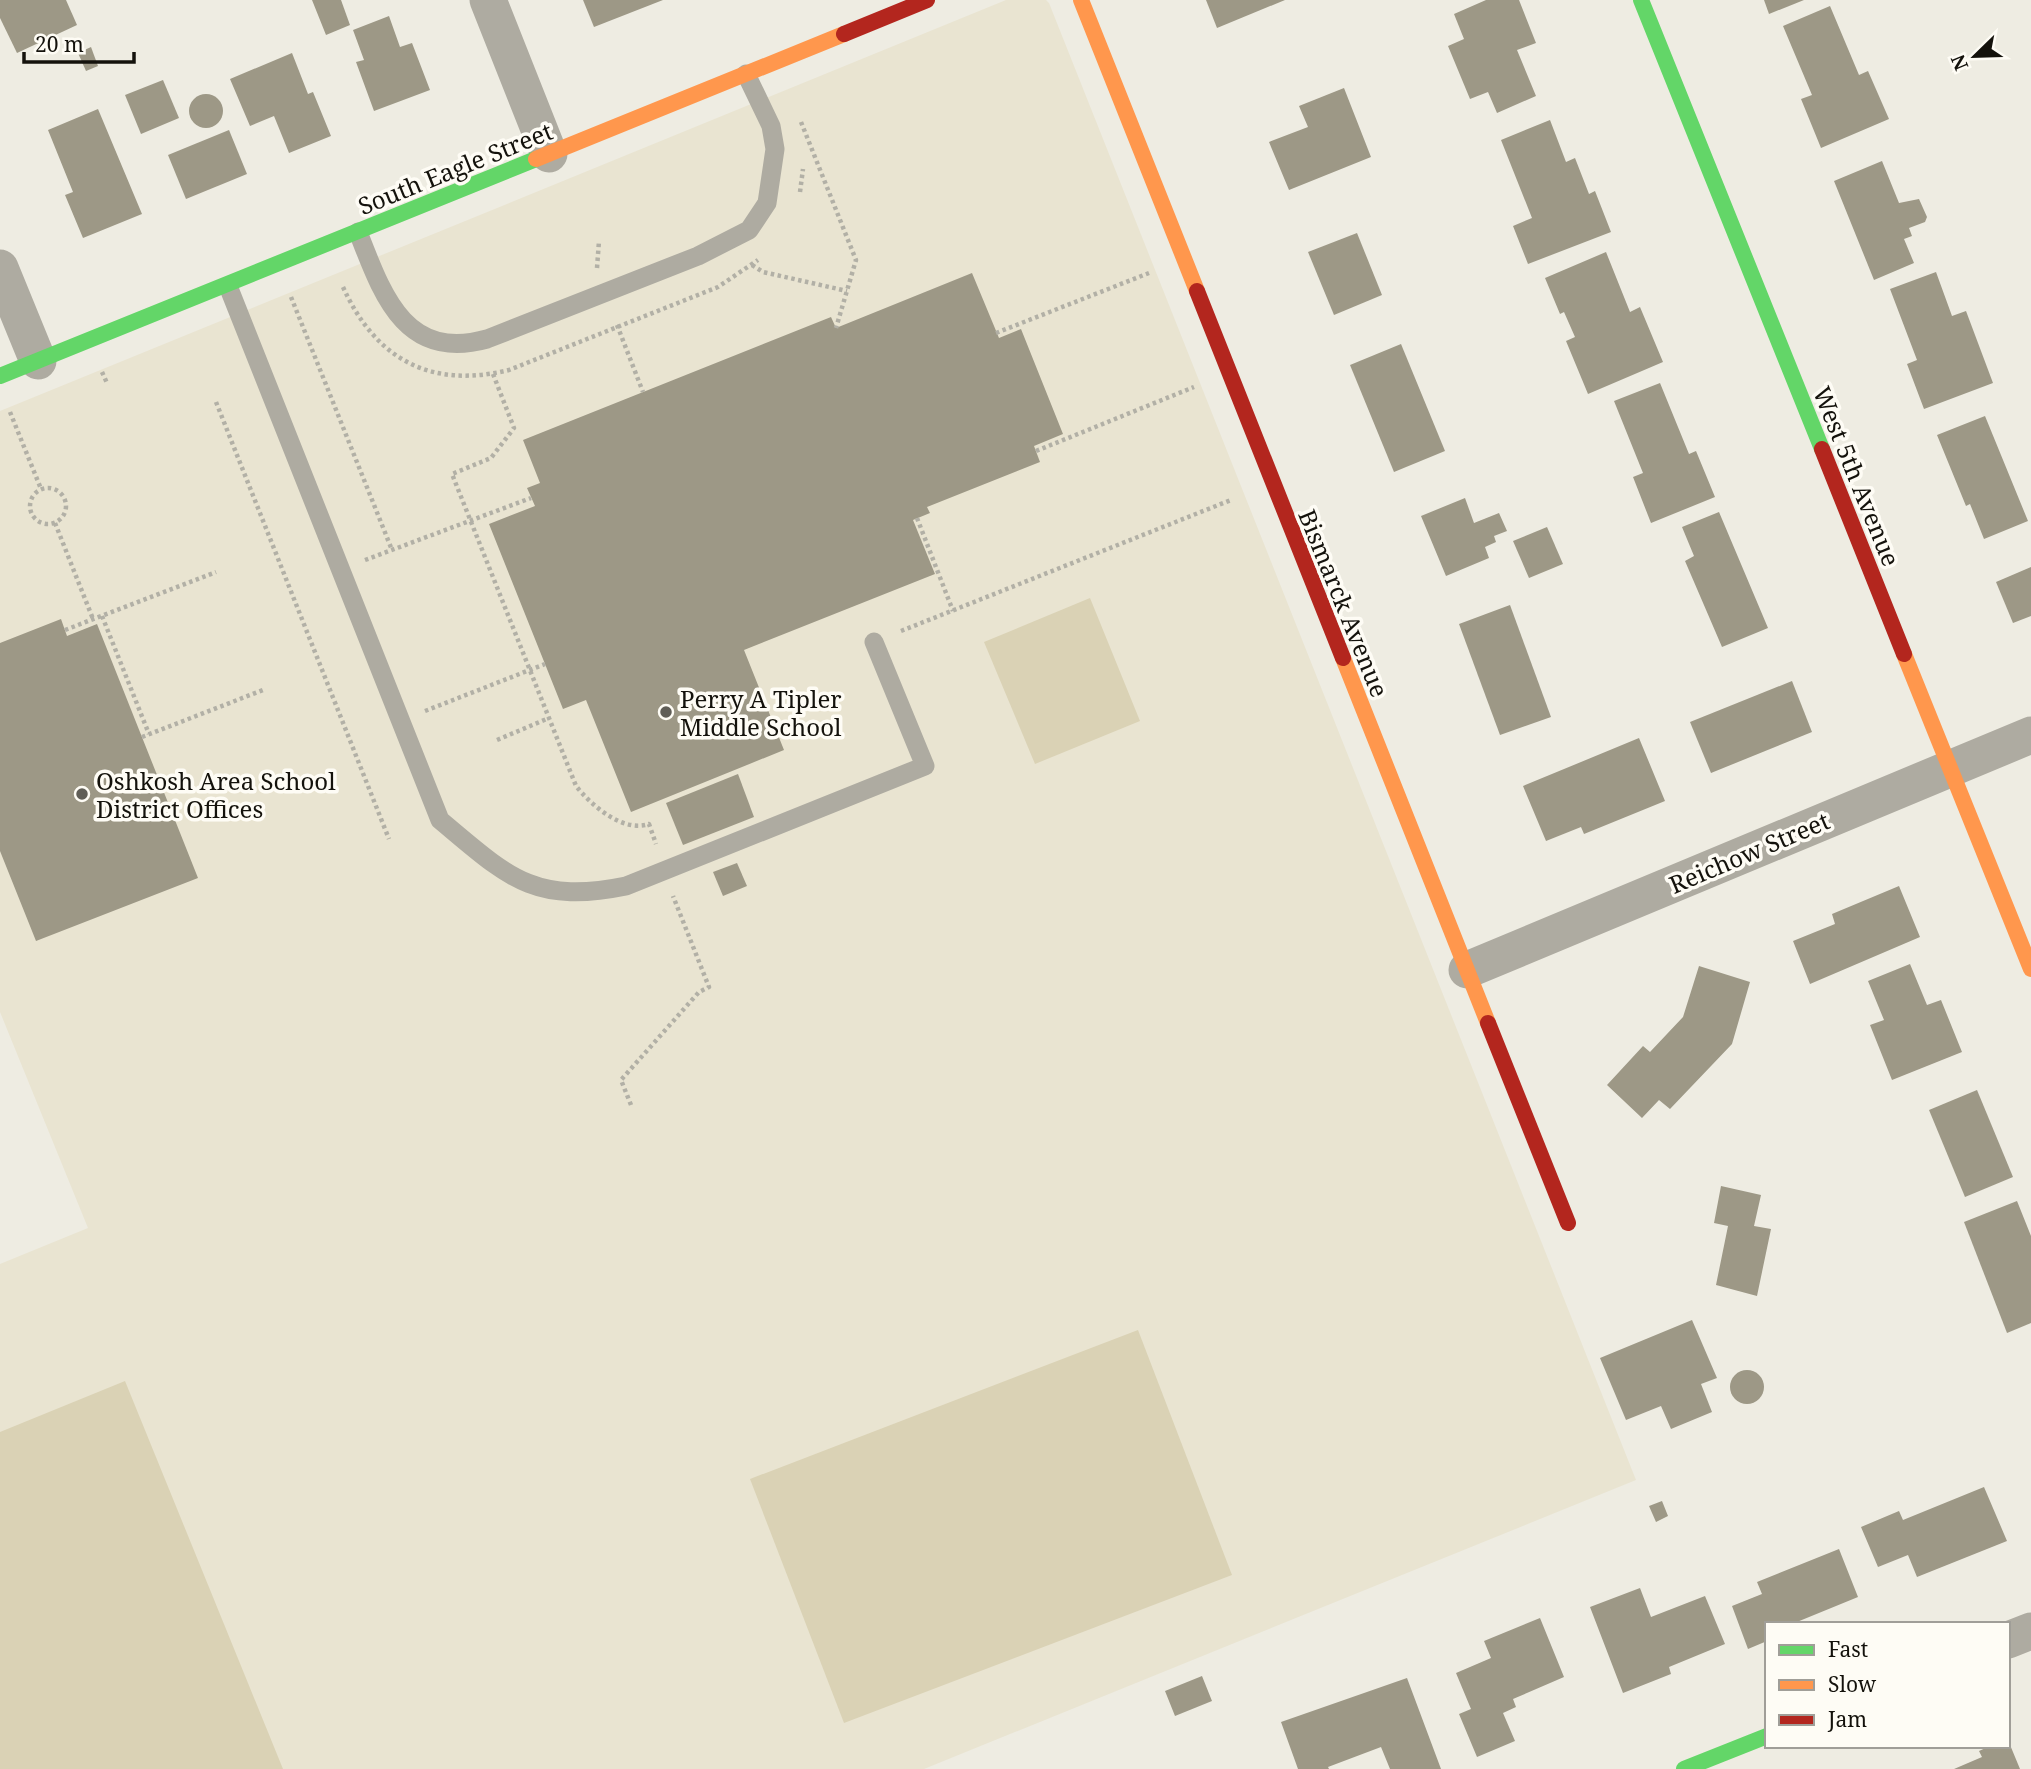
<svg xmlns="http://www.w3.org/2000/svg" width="2031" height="1769" font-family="'Noto Serif',serif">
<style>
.built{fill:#e9e4d1}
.green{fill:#dad2b5}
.building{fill:#9d9886}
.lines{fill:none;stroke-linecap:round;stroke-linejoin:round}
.path{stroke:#b2b0a6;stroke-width:4.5;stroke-dasharray:3.5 3.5;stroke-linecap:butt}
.lane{stroke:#aeaba1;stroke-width:19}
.street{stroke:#aeaba1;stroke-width:37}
.fast{stroke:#63d668;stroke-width:16}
.slow{stroke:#ff974d;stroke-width:16}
.jam{stroke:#b3261e;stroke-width:16}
.poi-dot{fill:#605e57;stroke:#fefcf5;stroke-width:2.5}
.labels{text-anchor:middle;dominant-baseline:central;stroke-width:7;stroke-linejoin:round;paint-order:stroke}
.street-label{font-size:24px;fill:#14120c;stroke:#fefcf5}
.poi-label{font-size:24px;fill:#14120c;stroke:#fefcf5;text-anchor:start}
</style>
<rect width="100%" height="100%" fill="#eeece2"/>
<polygon class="built" points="1006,0 1046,0 1049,3 1636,1480 924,1769 0,1769 0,1264 88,1228 0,1012 0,411"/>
<g class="green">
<polygon points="1090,598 1140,721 1035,764 984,642"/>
<polygon points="1138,1330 1232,1575 844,1723 750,1479"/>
<polygon points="125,1381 283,1769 0,1769 0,1432"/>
</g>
<g class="building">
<polygon points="0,0 66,0 77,25 17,53 0,18"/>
<polygon points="312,0 341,0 350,25 326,35"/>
<polygon points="583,0 663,0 594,27"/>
<polygon points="1206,0 1285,0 1217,28"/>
<polygon points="1486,0 1519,0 1536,43 1517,50 1536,96 1497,113 1488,92 1470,99 1448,46 1464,39 1454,14"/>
<polygon points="1764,0 1804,0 1769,14"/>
<polygon points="1830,6 1859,75 1868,71 1889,119 1821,148 1801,99 1812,95 1783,26"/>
<polygon points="389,16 400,47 412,43 430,90 374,111 356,62 364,60 353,30"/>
<polygon points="91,47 98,66 86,71 78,53"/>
<polygon points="292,53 308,94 313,92 331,136 289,153 274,116 250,126 230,79"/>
<polygon points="163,80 179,118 141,134 125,95"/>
<polygon points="1344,88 1371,157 1289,190 1269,142 1308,127 1299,106"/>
<circle cx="206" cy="111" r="17"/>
<polygon points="98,109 142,214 83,238 65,195 73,192 48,130"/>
<polygon points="1550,120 1566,162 1575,158 1589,194 1595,191 1611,232 1528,264 1513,226 1532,218 1501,140"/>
<polygon points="229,130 247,174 186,199 168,155"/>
<polygon points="1882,161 1899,203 1919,199 1927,217 1925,222 1909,228 1912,236 1904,239 1914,263 1874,280 1834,181"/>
<polygon points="1357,233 1382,295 1334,315 1308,252"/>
<polygon points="1606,252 1630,312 1640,307 1663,362 1588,394 1566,341 1575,337 1564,312 1560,314 1545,278"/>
<polygon points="1936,272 1952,316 1966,311 1993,383 1924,409 1907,364 1917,360 1890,289"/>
<polygon points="972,273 999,338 1021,329 1063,434 1034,446 1040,462 927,507 930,513 913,520 935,574 744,650 784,750 631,812 586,700 563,709 489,524 535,506 527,488 540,483 523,440 831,317 836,328"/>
<polygon points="1401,344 1445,451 1394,472 1350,365"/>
<polygon points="1660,383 1689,454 1696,451 1715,497 1651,523 1633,477 1643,473 1614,401"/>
<polygon points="1985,416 2028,521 1984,539 1970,504 1966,506 1937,435"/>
<polygon points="1465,498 1474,523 1499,513 1507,531 1494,536 1496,542 1485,547 1489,558 1446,576 1421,516"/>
<polygon points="1719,512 1768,628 1722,647 1685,561 1694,556 1682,527"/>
<polygon points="1547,527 1563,564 1529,578 1513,541"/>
<polygon points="2031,567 2031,616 2013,623 1996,582"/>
<polygon points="1510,605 1551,717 1500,735 1459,624"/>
<polygon points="61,619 67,636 97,624 198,878 36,941 0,851 0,643"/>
<polygon points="1792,681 1812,732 1711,773 1690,722"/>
<polygon points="1639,738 1665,801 1584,834 1581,827 1546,841 1523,786"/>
<polygon points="738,774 754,817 683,845 666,803"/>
<polygon points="737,863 747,886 723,896 713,872"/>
<polygon points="1899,886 1920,937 1810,984 1793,941 1835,924 1832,914"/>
<polygon points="1910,964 1927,1005 1941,1000 1962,1052 1892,1080 1870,1025 1884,1020 1868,981"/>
<polygon points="1699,966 1750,982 1732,1044 1670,1109 1659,1100 1642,1118 1607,1085 1643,1046 1650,1052 1683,1017"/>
<polygon points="1977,1090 2013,1177 1965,1197 1929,1110"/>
<polygon points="1721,1186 1761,1195 1754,1226 1771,1229 1757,1296 1716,1285 1728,1226 1714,1223"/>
<polygon points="2017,1201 2031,1236 2031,1323 2007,1333 1964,1222"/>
<polygon points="1692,1320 1717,1378 1701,1384 1712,1412 1671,1429 1661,1406 1626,1420 1600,1358"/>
<circle cx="1747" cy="1387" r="17"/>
<polygon points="1984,1487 2007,1541 1917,1577 1908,1555 1878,1567 1861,1527 1899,1511 1903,1520"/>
<polygon points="1662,1501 1668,1516 1656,1522 1649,1506"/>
<polygon points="1839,1549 1858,1597 1792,1624 1767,1624 1767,1641 1748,1649 1732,1606 1762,1594 1757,1582"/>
<polygon points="1640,1588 1651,1617 1705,1596 1725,1644 1669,1667 1671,1674 1623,1693 1590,1607"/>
<polygon points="1540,1618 1564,1677 1513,1699 1516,1707 1503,1713 1515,1741 1477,1757 1459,1714 1471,1709 1456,1673 1491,1658 1484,1641"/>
<polygon points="1202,1676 1212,1701 1175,1716 1165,1691"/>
<polygon points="1407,1678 1441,1769 1390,1769 1381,1747 1328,1767 1329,1769 1298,1769 1281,1722"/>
<polygon points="2008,1740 2020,1769 1954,1769 1982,1757 1979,1751 1990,1746 1997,1749 2008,1746"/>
</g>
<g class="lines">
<g class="path">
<polyline points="801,122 856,260 836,328"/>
<polyline points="800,192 803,169"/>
<polyline points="752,265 763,272 847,291"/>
<polyline points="597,268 599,241"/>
<path d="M 343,287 C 376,360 431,389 509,370 L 718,287 L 758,260"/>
<polyline points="291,297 392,550"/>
<polyline points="617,325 643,392"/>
<polyline points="996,333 1149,273"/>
<polyline points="102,372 107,383"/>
<path d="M 493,374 L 514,428 L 491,458 L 452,474 L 576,786 C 591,805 623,833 649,824 L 656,844"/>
<polyline points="216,402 389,839"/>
<polyline points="10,412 41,489"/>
<polyline points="1036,451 1194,387"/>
<circle cx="48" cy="506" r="18"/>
<polyline points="917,518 953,611"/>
<polyline points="55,523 93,619"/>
<polyline points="365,560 531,498"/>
<polyline points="102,616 149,734"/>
<polyline points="65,630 216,572"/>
<polyline points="901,631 1231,500"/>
<polyline points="425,711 545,664"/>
<polyline points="142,737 263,690"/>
<polyline points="497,740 549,718"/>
<polyline points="631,1105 621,1080 699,992 709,987 673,896"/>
</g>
<g class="lane">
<path d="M 358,232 C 382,293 404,362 487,339 L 698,256 L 749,230 L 767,203 L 775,149 L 771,126 L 746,74"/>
<path d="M 228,286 L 440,820 C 507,876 533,905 626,886 L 925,766 L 874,642"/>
</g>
<g class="street">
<polyline points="488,0 549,154"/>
<polyline points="0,268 38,361"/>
<polyline points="1467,970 2031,735"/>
<polyline points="2008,1640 2031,1631"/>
</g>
<g class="fast">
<polyline points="1641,0 1822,449"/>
<polyline points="0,376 536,159"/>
<polyline points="1684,1769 1767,1736"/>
</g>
<g class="slow">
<polyline points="1081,0 1197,291"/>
<polyline points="536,159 844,34"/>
<polyline points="1904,654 2031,969"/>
<polyline points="1343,658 1488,1023"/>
</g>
<g class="jam">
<polyline points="844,34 927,0"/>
<polyline points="1197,291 1343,658"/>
<polyline points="1822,449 1904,654"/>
<polyline points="1488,1023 1568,1223"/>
</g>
</g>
<g class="poi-dot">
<circle cx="666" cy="712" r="7"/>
<circle cx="82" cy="794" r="7"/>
</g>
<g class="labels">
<g class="street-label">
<text transform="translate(455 168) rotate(-22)">South Eagle Street</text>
<text transform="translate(1857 476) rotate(68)">West 5th Avenue</text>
<text transform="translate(1344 603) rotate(68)">Bismarck Avenue</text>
<text transform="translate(1749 852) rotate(-23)">Reichow Street</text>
</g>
<g class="poi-label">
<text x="680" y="698">Perry A Tipler<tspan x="680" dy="28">Middle School</tspan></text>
<text x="96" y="780">Oshkosh Area School<tspan x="96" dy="28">District Offices</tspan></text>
</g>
</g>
<rect x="1765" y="1622" width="245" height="126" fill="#fefcf5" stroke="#a09e98" stroke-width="2"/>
<rect x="1779" y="1645" width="35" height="10" fill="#63d668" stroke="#a09e98" stroke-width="2"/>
<text x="1828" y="1657" font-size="21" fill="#14120c">Fast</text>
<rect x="1779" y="1680" width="35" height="10" fill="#ff974d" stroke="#a09e98" stroke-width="2"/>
<text x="1828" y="1692" font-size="21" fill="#14120c">Slow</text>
<rect x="1779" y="1715" width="35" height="10" fill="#b3261e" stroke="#a09e98" stroke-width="2"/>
<text x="1828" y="1727" font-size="21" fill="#14120c">Jam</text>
<g transform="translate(1975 56) rotate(247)" stroke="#fefcf5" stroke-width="5" paint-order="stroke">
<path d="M0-5L12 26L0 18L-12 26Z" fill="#14120c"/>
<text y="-10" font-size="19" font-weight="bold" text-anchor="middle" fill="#14120c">N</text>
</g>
<path d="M24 52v10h110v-10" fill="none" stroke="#14120c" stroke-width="3.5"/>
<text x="35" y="52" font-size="21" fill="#14120c" stroke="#fefcf5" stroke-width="5" paint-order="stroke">20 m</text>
</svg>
